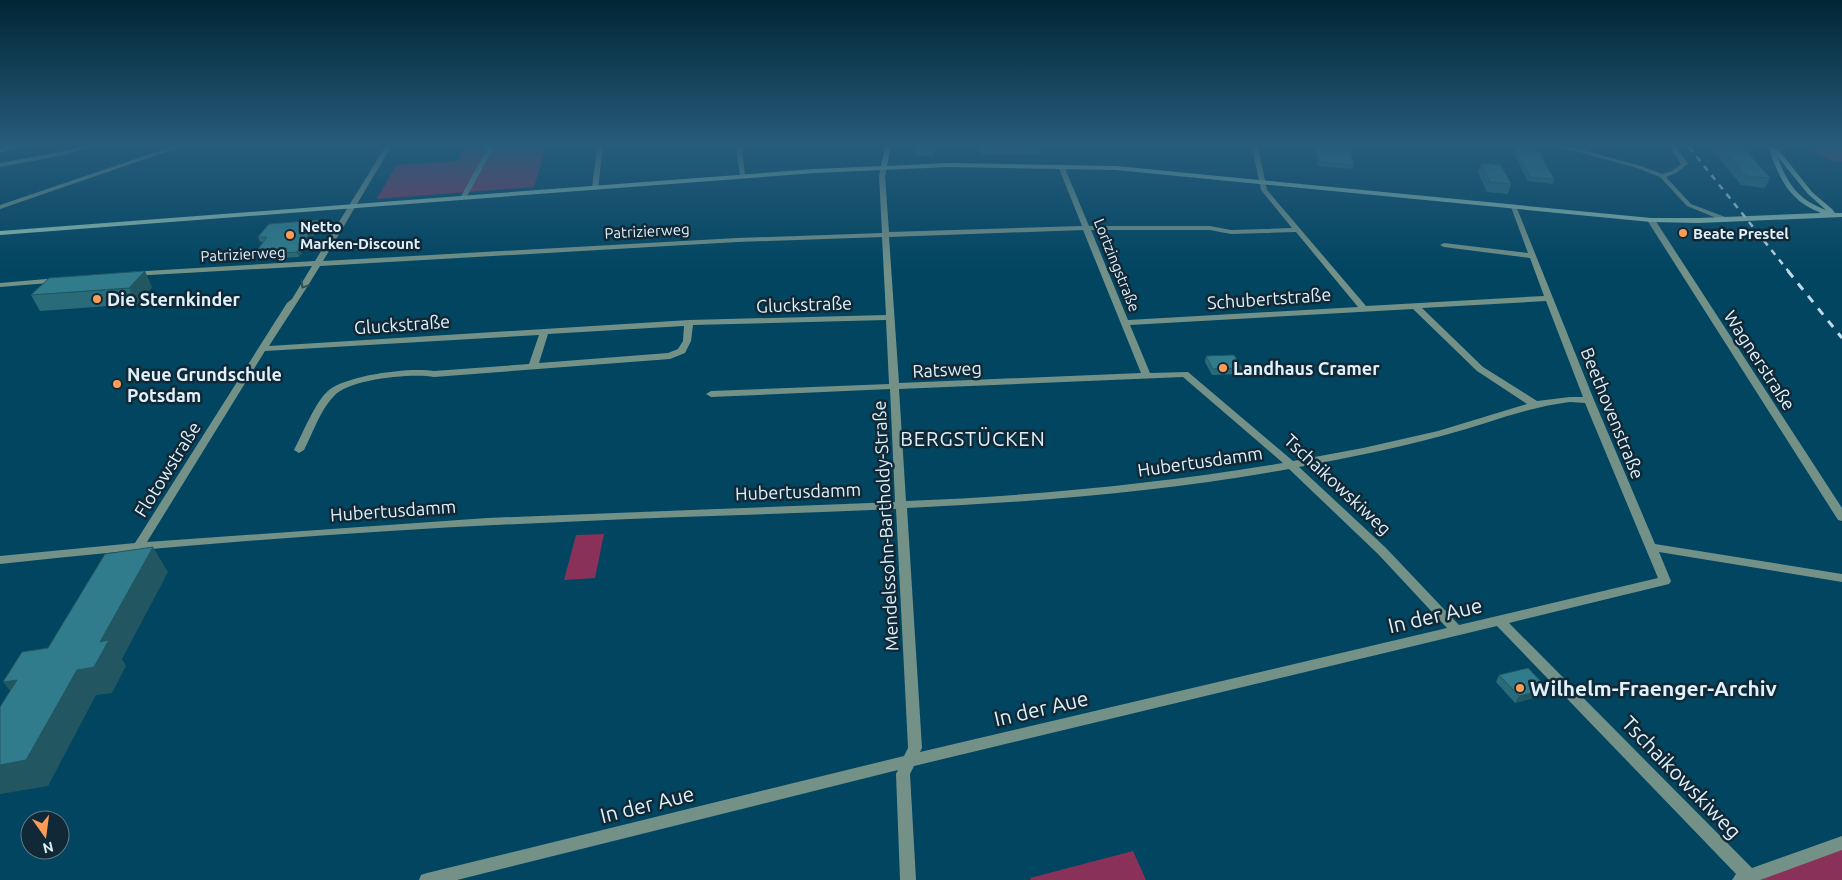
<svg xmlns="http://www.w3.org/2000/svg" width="1842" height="880" font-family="Ubuntu,sans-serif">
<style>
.green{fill:#8a315a}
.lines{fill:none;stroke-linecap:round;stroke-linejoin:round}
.street{fill:#749188;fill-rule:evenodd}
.secondary{fill:#90beb0;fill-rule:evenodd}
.rail-far1{stroke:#c1d9e6;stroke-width:2.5;stroke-dasharray:6 6;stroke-linecap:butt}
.rail{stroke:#c1d9e6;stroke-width:3;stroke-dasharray:8 8;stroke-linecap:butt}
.wall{fill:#296b78}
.shaded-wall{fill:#225762}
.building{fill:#307c8c;stroke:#225762}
.oneway{stroke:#344d53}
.poi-dot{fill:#fd9c56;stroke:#112936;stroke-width:2}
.labels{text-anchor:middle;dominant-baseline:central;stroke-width:5;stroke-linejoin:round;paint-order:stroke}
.far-poi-label{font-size:15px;font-weight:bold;fill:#e0f1fb;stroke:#112936;text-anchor:start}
.far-street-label{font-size:15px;fill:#e0f1fb;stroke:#112936}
.street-label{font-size:18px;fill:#e0f1fb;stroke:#112936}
.poi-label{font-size:18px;font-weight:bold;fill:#e0f1fb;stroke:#112936;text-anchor:start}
.quarter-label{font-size:20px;letter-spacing:1px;fill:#e0f1fb;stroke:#112936}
.near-street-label{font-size:21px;fill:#e0f1fb;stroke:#112936}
.near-poi-label{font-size:21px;font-weight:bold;fill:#e0f1fb;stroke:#112936;text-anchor:start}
</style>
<rect width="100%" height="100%" fill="#014561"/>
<g class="green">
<polygon points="464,147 546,147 534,187 377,199 396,165 458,161"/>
<path d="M 1789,148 L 1842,149 L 1842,162 C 1824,162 1822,152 1809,150 C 1802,149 1796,152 1789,148 Z"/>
<polygon points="604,534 595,578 564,580 576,535"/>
<polygon points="1842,843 1842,880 1740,880"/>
<polygon points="1133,851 1146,880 1031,880 1030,878"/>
</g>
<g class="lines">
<g class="street">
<polygon points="7,147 16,147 0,153 0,149"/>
<polygon points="78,147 87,147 65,155 0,167 0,163 64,151"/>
<polygon points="171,147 180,147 0,209 0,205"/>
<path d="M 385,147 L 391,147 L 323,261 L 737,238 L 882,233 L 879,176 L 881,167 L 884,165 L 887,167 L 885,176 L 889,232 L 1082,226 L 1058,166 L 1061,164 L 1064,166 L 1089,226 L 1210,226 L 1231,230 L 1292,228 L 1261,190 L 1252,147 L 1258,147 L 1267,190 L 1366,306 L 1544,296 L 1530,258 L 1444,247 L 1440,245 L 1444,243 L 1528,253 L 1511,207 L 1516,206 L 1594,400 L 1655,544 L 1842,574 L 1842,582 L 1659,552 L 1671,581 L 1669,584 L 1509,623 L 1752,868 L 1842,836 L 1842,850 L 1760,880 L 1732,880 L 1736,874 L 1497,626 L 914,766 L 910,774 L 916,880 L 900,880 L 896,774 L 898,770 L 457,880 L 419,880 L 421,875 L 427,873 L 904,756 L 908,748 L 896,509 C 792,514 688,516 585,521 C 390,529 194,543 0,564 L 0,556 L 135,543 L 287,303 L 292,299 L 312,266 L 132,276 L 129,276 L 129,272 L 315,261 ZM 1083,230 L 1141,373 L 899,383 L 889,237 ZM 1091,230 L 1210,230 L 1231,234 L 1296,232 L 1358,307 L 1128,320 ZM 882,237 L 886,315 L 689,320 L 269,346 C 286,319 304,293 320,266 L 737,242 ZM 1546,301 L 1583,397 L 1570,397 L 1537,401 L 1483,367 L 1422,308 ZM 1413,309 L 1477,371 L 1527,404 L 1438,431 L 1363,448 L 1293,461 L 1188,372 L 1150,373 L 1130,325 ZM 886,320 L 889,384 L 711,391 L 706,394 L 711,397 L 890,389 L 895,502 L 487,518 L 147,542 L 265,351 L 539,335 L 529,364 L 434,371 C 410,367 348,375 329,390 C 316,400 302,435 294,450 L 299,453 L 304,450 C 313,433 320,410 334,396 C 349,379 412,373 434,377 L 670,359 L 685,353 L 691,341 L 693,325 ZM 684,326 L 683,341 L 678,349 L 668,353 L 539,363 L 548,334 ZM 1183,377 L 1283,463 C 1158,484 1032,496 906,501 L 899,389 ZM 1570,402 L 1585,403 L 1658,578 L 1459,625 L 1386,548 L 1299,467 C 1348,458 1397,448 1445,435 C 1487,424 1527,407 1570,402 ZM 1289,469 L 1378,554 L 1447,628 L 920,752 L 922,748 L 907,508 C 1035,502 1163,492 1289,469 Z"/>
<polygon points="488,147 494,147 466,198 461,199 460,198"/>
<polygon points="597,147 603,147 598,188 595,190 592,188"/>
<polygon points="736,147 742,147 745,177 740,176"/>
<polygon points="1561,147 1571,147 1641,166 1662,174 1672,171 1681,164 1670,147 1676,147 1688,164 1676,173 1666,177 1691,204 1733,220 1726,222 1687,206 1660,177 1637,168"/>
<polygon points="1648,218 1655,220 1842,508 1842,521 1838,520 1647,220"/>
<polygon points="58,278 61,278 61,282 0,287 0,283"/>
</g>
<path class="secondary" d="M 885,147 L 891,147 L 887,166 L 949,163 L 1116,166 L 1651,218 L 1699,218 L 1821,213 C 1788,200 1780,179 1768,147 L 1778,149 L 1812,192 L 1832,209 L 1835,213 L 1842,213 L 1842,217 L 1699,223 L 1651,222 L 1116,170 L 949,167 L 815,173 L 0,235 L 0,231 L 815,169 L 881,166 ZM 1777,156 L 1808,194 L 1826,210 C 1797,199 1788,184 1777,156 Z"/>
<polyline class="rail-far1" points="1689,147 1789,272"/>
<polyline class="rail" points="1788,271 1842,338"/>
</g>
<g class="wall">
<rect x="916" y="147" width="18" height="9"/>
<polygon points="981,147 1040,150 1040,154 981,155"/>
<polygon points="1315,147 1349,147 1354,165 1352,169 1318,166"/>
<polygon points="1715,147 1743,147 1770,178 1765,188 1741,185 1713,151"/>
<polygon points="1516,149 1554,179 1553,184 1528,181 1514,154"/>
<polygon points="1481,163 1511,184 1508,194 1487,192 1478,172"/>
<polygon points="318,220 320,225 299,257 284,258 282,255 258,257 256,252 263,242 260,242 258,237"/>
<polygon points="152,287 137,304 40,311 31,295"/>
<polygon points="1206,356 1242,368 1240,374 1212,375 1205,362"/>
<polygon points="1499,675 1548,689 1544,695 1515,703 1496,682"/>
</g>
<g class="shaded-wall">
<polygon points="757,147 777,147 757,149"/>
<polygon points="318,220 320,225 299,257 297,252"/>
<polygon points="145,271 152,287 137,304 129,288"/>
<polygon points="153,547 168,572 122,659 126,666 112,693 96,695 48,786 0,794 0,765 100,642"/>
<polygon points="17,680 24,707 3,682"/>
<polygon points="1548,689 1544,695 1515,703 1519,696"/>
</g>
<g class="building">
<rect x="916" y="147" width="18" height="4"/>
<polygon points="981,147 1039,147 1040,150 981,151"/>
<polygon points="1316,147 1349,147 1354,165 1319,162"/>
<polygon points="1721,147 1743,147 1770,178 1746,176"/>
<polygon points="1516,149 1539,151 1554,179 1530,177"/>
<polygon points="1481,163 1501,165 1511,184 1490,182"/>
<polygon points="318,220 297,252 282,253 284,249 256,252 267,237 258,237 269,224"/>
<polygon points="145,271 129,288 31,295 49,278"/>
<polygon points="1234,355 1242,368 1213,369 1206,356"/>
<polygon points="153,547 100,642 109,640 94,667 77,670 26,760 0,765 0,707 17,680 3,682 22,652 48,648 105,554"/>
<polygon points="1528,668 1548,689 1519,696 1499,675"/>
</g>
<defs><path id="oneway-chevron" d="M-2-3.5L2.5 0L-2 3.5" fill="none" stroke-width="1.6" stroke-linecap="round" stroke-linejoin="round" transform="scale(1.25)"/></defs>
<use class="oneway" href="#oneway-chevron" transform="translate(304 285) rotate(121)"/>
<linearGradient id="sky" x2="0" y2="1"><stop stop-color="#012635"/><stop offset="0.54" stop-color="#275c7b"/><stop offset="1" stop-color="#275c7b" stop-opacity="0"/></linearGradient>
<rect width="1842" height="270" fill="url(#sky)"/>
<g class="poi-dot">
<circle cx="1683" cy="233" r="5"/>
<circle cx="290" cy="235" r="5"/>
<circle cx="97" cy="299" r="5"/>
<circle cx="1223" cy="368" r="5"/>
<circle cx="117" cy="384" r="5"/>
<circle cx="1520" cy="688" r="5"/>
</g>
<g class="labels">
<g class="far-poi-label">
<text x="300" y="226">Netto<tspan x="300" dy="17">Marken-Discount</tspan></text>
<text x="1693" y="233">Beate Prestel</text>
</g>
<g class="far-street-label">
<text transform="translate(647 231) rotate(-3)">Patrizierweg</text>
<text transform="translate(243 254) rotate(-3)">Patrizierweg</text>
<text transform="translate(1117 265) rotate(68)">Lortzingstraße</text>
</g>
<g class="street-label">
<text transform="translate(1269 298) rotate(-4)">Schubertstraße</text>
<text transform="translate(804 304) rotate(-2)">Gluckstraße</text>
<text transform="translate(402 324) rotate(-4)">Gluckstraße</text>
<text transform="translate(1760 360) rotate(57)">Wagnerstraße</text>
<text transform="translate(947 369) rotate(-3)">Ratsweg</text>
<text transform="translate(1613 413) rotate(68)">Beethovenstraße</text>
<text transform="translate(1200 461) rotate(-8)">Hubertusdamm</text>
<text transform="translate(167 469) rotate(-58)">Flotowstraße</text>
<text transform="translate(1338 484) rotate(43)">Tschaikowskiweg</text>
<text transform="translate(798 491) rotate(-2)">Hubertusdamm</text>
<text transform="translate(393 510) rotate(-4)">Hubertusdamm</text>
<text transform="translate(885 526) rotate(-93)">Mendelssohn-Bartholdy-Straße</text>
</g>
<g class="poi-label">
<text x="107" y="299">Die Sternkinder</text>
<text x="1233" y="368">Landhaus Cramer</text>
<text x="127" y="374">Neue Grundschule<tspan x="127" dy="21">Potsdam</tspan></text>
</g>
<g class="quarter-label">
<text x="973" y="438">BERGSTÜCKEN</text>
</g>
<g class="near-street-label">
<text transform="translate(1435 615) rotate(-13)">In der Aue</text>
<text transform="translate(1041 708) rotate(-13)">In der Aue</text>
<text transform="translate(1682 777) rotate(46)">Tschaikowskiweg</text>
<text transform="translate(647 804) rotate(-14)">In der Aue</text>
</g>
<g class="near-poi-label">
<text x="1530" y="688">Wilhelm-Fraenger-Archiv</text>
</g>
</g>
<g transform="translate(45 835) rotate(166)"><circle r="24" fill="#112936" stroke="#647985"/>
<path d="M0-4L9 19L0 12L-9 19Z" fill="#fd9c56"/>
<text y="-8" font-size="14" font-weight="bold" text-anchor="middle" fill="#e0f1fb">N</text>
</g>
</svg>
